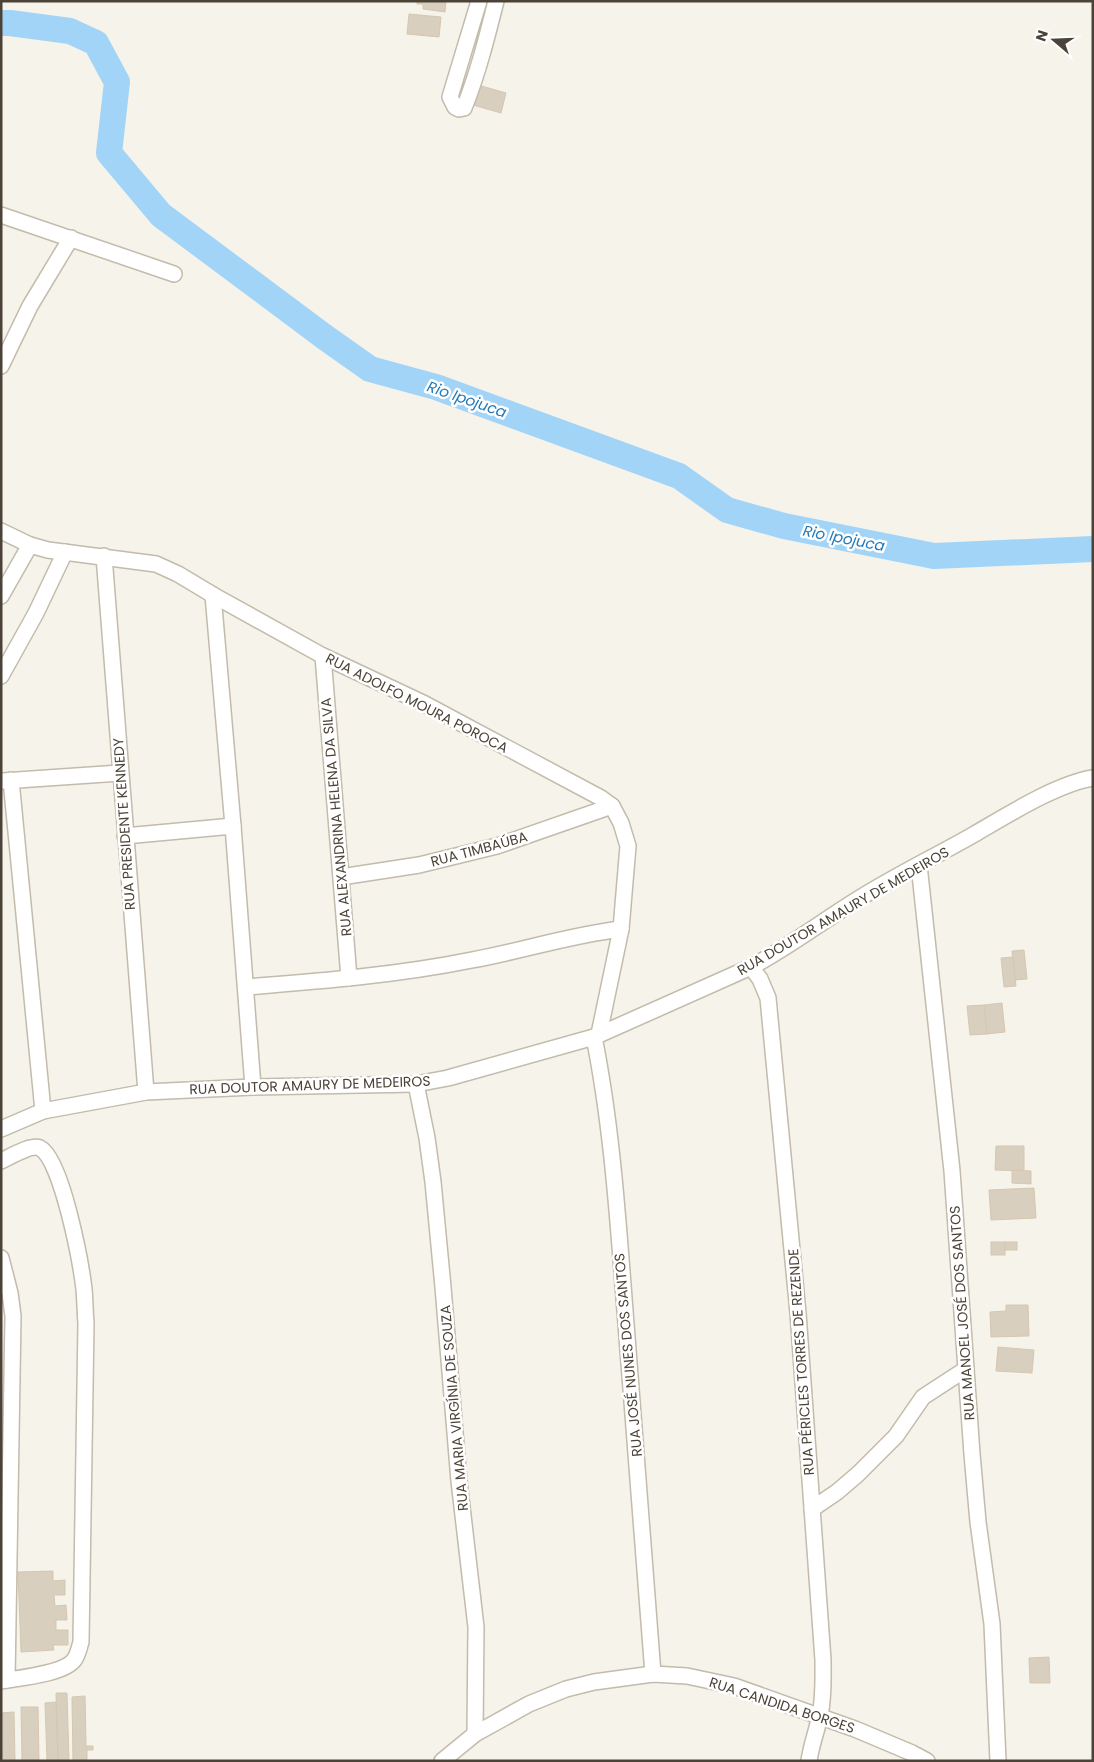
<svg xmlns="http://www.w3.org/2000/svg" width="1094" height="1762" font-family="Poppins,sans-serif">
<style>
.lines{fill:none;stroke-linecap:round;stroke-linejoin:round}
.river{stroke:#a2d4f8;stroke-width:26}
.building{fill:#d9cfbe;stroke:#d5c7b0}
.minor-casing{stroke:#c3bbab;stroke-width:18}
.minor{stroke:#fff;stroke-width:15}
.labels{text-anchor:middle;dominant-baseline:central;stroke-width:5;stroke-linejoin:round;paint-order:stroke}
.street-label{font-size:14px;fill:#4b4337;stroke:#fff}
.water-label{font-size:15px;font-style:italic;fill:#237aba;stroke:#fff}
</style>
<rect width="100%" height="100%" fill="#f6f3ea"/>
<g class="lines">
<polyline class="river" points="1,23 10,23 70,31 96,43 117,82 109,153 161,215 326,338 370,369 436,387 679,476 727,510 784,526 934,556 1093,549"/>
</g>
<g class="building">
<polygon points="417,1 446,1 445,12 423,9 423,4 417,4"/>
<polygon points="409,14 441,17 439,37 407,34"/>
<polygon points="478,85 506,93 501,113 473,105"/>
<polygon points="1024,950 1027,979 1015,980 1012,951"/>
<polygon points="1013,957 1016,986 1004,987 1001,958"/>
<polygon points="1002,1003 1005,1032 987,1034 984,1005"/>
<polygon points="984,1005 987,1034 970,1035 967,1006"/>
<polygon points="996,1146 1024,1146 1024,1171 995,1170"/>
<polygon points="1012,1170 1031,1171 1031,1184 1012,1183"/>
<polygon points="1034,1188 1036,1218 991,1220 989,1190"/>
<rect x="991" y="1242" width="14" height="13"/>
<rect x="1005" y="1242" width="12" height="8"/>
<polygon points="1006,1305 1028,1305 1029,1336 991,1337 990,1312 1006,1311"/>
<polygon points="998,1347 1034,1350 1032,1373 996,1371"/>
<polygon points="53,1571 53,1581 65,1580 65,1595 54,1595 55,1606 66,1605 67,1620 56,1620 56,1630 68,1630 68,1645 53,1645 54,1650 21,1652 18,1572"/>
<polygon points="1049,1657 1050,1683 1030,1683 1029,1658"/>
<polygon points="56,1693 67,1693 69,1761 58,1761"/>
<polygon points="85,1696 86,1746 93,1746 93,1750 87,1750 87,1761 73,1761 72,1697"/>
<polygon points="56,1702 58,1761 47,1761 45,1703"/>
<polygon points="21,1707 38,1707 39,1761 22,1761"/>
<polygon points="14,1712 15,1761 1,1761 1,1713"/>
</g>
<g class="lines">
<g class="minor-casing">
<g id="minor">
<path d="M 479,1 L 450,97 L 455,107 L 459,109 L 464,108 C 478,73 487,37 496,1"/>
<polyline points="1,215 174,274"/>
<polyline points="1,366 30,306 71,238"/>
<polyline points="1,531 30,545 48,550 156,564 178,574 213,595 323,656 425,704 601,798 612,806 621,823 628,846 621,929 599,1034"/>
<polyline points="104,556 146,1092"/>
<polyline points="213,595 233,826 253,1087"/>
<polyline points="1,596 30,545"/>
<polyline points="323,656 349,978"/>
<polyline points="1,676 36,613 65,552"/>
<polyline points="11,780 43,1111"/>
<polyline points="3,781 120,773"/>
<polyline points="125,836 233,826"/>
<polyline points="919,865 952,1171 972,1454 978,1522 992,1624 998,1761"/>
<polyline points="341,877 419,865 497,846 612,806"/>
<path d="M 751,967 L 760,979 L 768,998 L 798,1313 L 823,1660 C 823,1678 824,1697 820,1715 C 817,1731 811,1745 809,1761"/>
<path d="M 246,987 C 322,981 398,975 472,960 C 522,951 570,935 621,929"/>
<path d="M 594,1037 C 612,1127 618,1220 625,1311 C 635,1432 644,1553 653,1674"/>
<polyline points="416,1084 427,1138 433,1182 443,1287 459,1481 476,1627 475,1734"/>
<path d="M 1,1129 L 43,1111 L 146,1092 L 253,1087 L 416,1084 L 448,1078 L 594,1037 L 751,967 C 789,947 824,920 860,898 C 897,875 936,856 973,835 C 1006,816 1056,784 1093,778"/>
<path d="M 1,1161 C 10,1157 31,1144 40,1148 C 62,1159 81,1264 84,1289 C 85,1300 85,1312 86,1323 L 81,1642 C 79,1648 78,1655 74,1660 C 64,1674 18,1678 1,1681"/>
<polyline points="1,1258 10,1293 13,1316 7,1680"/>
<polyline points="812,1509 837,1492 858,1474 896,1436 923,1397 966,1369"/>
<polyline points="442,1761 475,1734 529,1704 566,1689 594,1682 653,1674 687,1676 734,1686 855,1729 912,1753 927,1761"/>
</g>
</g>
<use href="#minor" class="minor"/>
</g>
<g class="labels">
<g class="street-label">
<text transform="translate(417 703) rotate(27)">RUA ADOLFO MOURA POROCA</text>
<text transform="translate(336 817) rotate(-95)">RUA ALEXANDRINA HELENA DA SILVA</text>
<text transform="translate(124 824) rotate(-94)">RUA PRESIDENTE KENNEDY</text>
<text transform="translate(479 849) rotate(-15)">RUA TIMBAÚBA</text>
<text transform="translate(843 911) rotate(-30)">RUA DOUTOR AMAURY DE MEDEIROS</text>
<text transform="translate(310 1085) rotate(-2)">RUA DOUTOR AMAURY DE MEDEIROS</text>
<text transform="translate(962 1313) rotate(-94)">RUA MANOEL JOSÉ DOS SANTOS</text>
<text transform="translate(628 1355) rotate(-95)">RUA JOSÉ NUNES DOS SANTOS</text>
<text transform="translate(801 1362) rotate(-94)">RUA PÉRICLES TORRES DE REZENDE</text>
<text transform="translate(454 1408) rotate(-95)">RUA MARIA VIRGÍNIA DE SOUZA</text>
<text transform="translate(782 1705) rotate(18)">RUA CANDIDA BORGES</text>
</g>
<g class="water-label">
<text transform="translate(467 399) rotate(19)">Rio Ipojuca</text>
<text transform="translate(844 538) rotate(11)">Rio Ipojuca</text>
</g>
</g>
<rect width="1094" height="1762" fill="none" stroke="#4b4337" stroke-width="5"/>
<g transform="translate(1054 40) rotate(289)" stroke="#ffffff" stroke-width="4" paint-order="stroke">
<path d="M0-4L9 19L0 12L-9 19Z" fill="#4b4337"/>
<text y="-8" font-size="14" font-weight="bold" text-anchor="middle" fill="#4b4337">N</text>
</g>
</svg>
